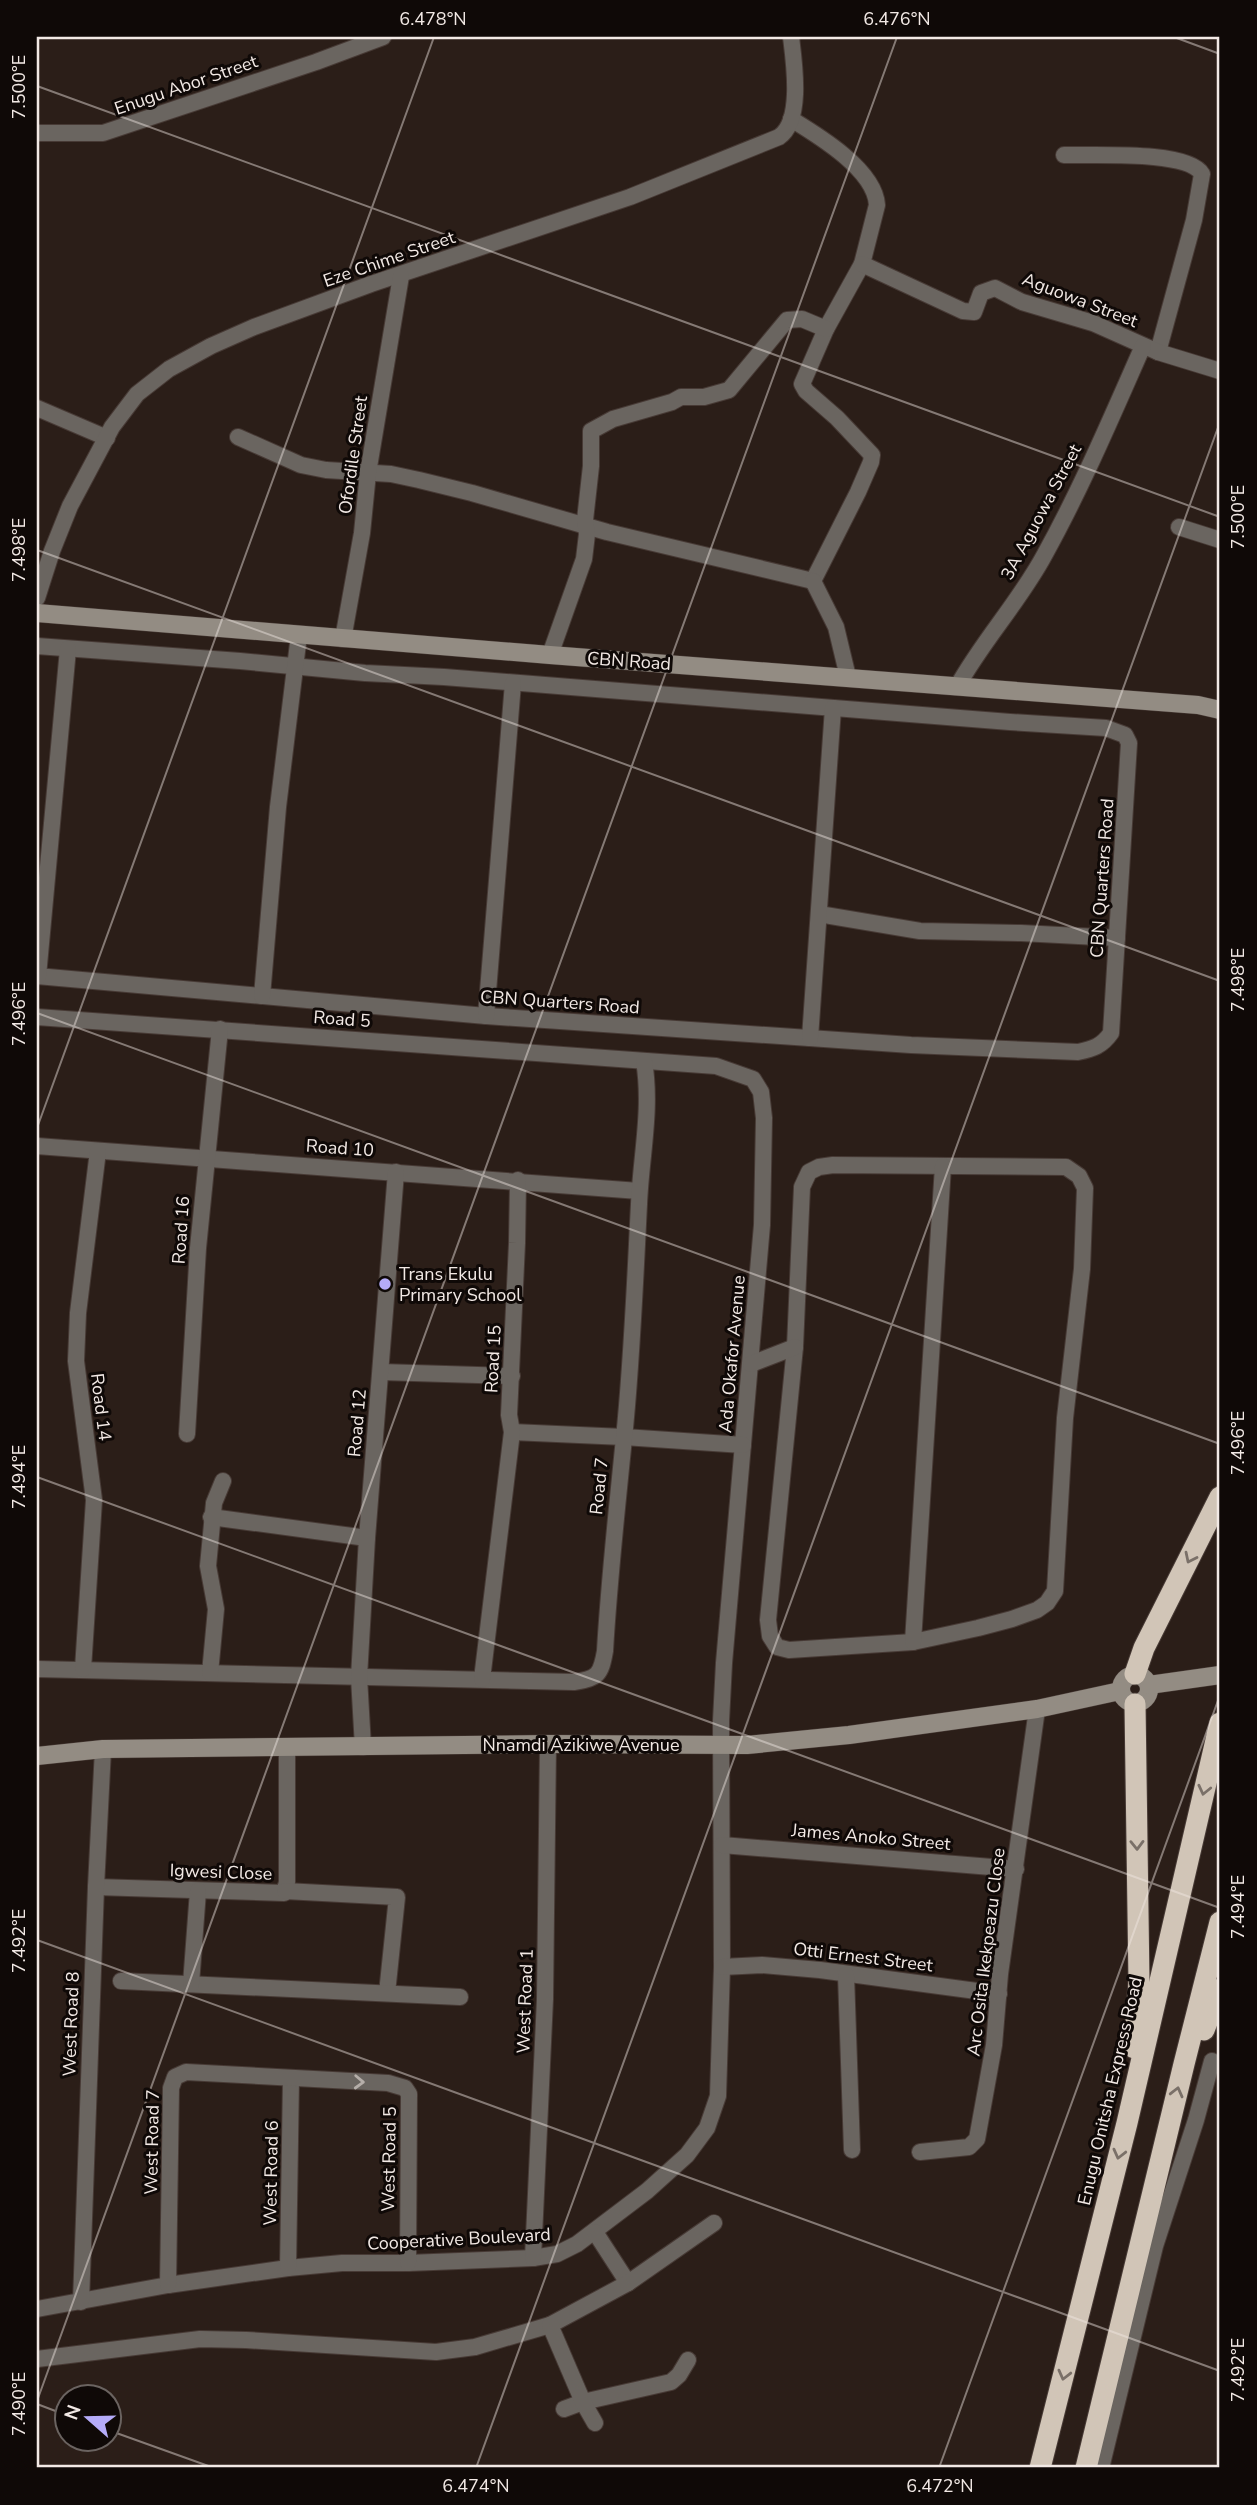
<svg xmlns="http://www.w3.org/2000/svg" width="1257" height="2505" font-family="'Nunito Sans',sans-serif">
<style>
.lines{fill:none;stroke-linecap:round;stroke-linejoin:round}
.street-casing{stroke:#473a35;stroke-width:18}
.secondary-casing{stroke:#473a35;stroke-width:19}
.highway-casing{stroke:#473a35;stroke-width:23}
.street{stroke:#6a6560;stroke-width:16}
.secondary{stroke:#938c83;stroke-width:18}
.highway{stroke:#d1c5b7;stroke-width:21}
.oneway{stroke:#7a7068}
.oneway2{stroke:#b5aea9}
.ticks{fill:none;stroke:#f2e9e5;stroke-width:2;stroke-opacity:0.45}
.poi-dot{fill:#b5acf9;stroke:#0f0907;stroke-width:2.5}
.labels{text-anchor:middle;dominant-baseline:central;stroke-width:6;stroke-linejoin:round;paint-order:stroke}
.street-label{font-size:18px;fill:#f2e9e5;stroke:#0f0907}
.poi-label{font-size:18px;fill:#f2e9e5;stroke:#0f0907;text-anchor:start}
.neatline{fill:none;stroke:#f2e9e5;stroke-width:2.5}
.ticks-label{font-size:18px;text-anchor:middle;fill:#f2e9e5}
</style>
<rect width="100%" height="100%" fill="#2b1e18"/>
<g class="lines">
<g class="street-casing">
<g id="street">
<path d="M 791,119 C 819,136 875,170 877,205 L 862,264 L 826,329 L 802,384 L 806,391 L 837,418 L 872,455 L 871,462 L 858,492 L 813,581"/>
<polyline points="37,133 103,133 316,62 383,37"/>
<path d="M 1064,155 C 1092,156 1188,150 1202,174 L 1194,220 L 1158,352"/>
<polyline points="862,264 963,311 974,312 981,293 995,288 1022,302 1093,323 1158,352 1220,371"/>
<polyline points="37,408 107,438"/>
<polyline points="238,437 301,465 326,470 391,474 419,480 472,493 607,532 813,581"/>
<polyline points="1179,527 1220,540"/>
<polyline points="813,581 836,627 848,677"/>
<path d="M 37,598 L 52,551 L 70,506 L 112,427 L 137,394 L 169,369 L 211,346 L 254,327 L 371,284 L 630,197 L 779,137 C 803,121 794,62 791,37"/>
<polyline points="343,639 362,533 368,473 401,276"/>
<path d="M 37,646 L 240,661 L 365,673 L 444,677 L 1010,722 L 1106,728 L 1125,735 L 1129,743 L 1111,1033 C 1102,1046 1093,1049 1078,1052 L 911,1045 L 486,1016 L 37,976"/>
<polyline points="550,655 584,559 587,534 585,520 591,466 591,431 613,419 672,402 681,397 704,397 729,390 787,320 802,319 826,329"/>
<path d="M 957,687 C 983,640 1020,601 1045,554 C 1082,487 1112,416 1143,346"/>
<polyline points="819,914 920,931 1021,933 1117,938"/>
<polyline points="38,976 68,649"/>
<polyline points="262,996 278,807 299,635"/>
<polyline points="486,1016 513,683"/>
<polyline points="37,1017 716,1066 753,1079 761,1092 764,1118 762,1225 724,1663 721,1721 722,1967 718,2096 707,2128 687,2155 647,2191 577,2244 557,2254 533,2258 408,2263 342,2263 288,2268 168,2285 37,2309"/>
<polyline points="810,1038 833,708"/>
<polyline points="37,1146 639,1191"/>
<polygon points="833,1165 1066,1167 1079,1176 1085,1188 1082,1269 1065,1418 1055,1591 1047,1603 1037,1610 1012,1619 978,1628 913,1642 789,1650 777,1647 770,1636 768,1620 795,1347 802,1187 809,1172 819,1167"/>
<polyline points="751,1364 795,1347"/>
<polyline points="381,1372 512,1376"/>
<polyline points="512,1432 624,1437 743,1445"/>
<polyline points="187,1434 198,1248 220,1029"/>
<polyline points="211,1517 367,1538"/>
<polyline points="913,1642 943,1166"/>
<path d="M 37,1669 L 574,1682 C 598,1679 601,1674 605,1651 C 609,1580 617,1509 624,1438 C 632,1361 635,1282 639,1204 C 641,1156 652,1109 644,1061"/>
<polyline points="83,1669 94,1500 76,1361 78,1313 98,1151"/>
<polyline points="210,1673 216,1609 208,1566 214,1503 223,1481"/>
<polyline points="482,1679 512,1432 509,1415 517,1243 518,1180"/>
<polyline points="363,1747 359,1677 367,1538 396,1172"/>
<polyline points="722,1845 1016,1869"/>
<polyline points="96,1887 284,1893 287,1882 287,1748"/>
<polyline points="285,1891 397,1897 387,1993"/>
<polyline points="722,1967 762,1965 820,1970 999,1994"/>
<polyline points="846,1975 852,2150"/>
<polyline points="121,1981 460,1997"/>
<polyline points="191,1984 198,1891"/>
<polyline points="920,2152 969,2147 977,2139 994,2045 1000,1974 1037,1709"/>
<polyline points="595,2232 628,2283"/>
<polyline points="533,2258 545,1999 548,1744"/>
<polyline points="288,2268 291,2078"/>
<polyline points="168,2285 171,2088 175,2077 186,2072 388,2083 405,2088 409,2094 408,2263"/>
<polyline points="81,2302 96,1887 103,1749"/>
<polyline points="37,2359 200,2339 246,2340 436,2352 475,2347 550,2325"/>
<polyline points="564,2409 583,2402 671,2382 679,2375 688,2360"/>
<polyline points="595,2423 583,2402 550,2325 628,2283 714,2223"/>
<polyline points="1101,2468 1155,2246 1196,2120 1212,2061"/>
</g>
</g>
<g class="secondary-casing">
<g id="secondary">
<polyline points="37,613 550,655 1198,705 1220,710"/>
<circle cx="1135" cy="1689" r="14"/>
<polyline points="1149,1685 1220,1675"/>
<polyline points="37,1756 103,1749 548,1744 747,1745 849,1735 1037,1709 1120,1691"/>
</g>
</g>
<g class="highway-casing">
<g id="highway">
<polyline points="1135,1674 1144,1648 1220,1497"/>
<polyline points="1204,2030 1220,1989"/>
<polyline points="1134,2048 1139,1982 1135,1704"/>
<polyline points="1040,2468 1127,2123 1220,1723"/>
<polyline points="1086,2468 1184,2064 1220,1922"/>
</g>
</g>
<use href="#street" class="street"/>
<use href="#secondary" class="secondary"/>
<use href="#highway" class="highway"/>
</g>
<defs><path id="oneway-chevron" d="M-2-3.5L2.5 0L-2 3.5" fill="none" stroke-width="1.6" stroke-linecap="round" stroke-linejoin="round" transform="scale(1.75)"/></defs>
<g class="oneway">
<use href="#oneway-chevron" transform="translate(1190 1558) rotate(116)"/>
<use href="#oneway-chevron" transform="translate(1204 1790) rotate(103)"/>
<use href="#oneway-chevron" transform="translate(1137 1845) rotate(89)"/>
<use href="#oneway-chevron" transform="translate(1177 2092) rotate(-76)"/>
<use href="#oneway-chevron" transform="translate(1119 2154) rotate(104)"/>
<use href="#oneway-chevron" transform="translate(1064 2375) rotate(104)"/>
</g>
<use class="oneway2" href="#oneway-chevron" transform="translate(359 2082) rotate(2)"/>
<path class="ticks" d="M 1174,37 L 1220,54M 37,86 L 1220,517M 37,550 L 1220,981M 37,1013 L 1220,1444M 37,1128 L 434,37M 37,1477 L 1220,1908M 37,1940 L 1220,2371M 37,2401 L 897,37M 37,2404 L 66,2415M 108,2430 L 214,2468M 476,2468 L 1220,422M 939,2468 L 1220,1695"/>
<circle class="poi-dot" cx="385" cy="1284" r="7"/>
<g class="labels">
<g class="street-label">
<text transform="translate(186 85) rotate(-19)">Enugu Abor Street</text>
<text transform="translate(389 259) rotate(-19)">Eze Chime Street</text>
<text transform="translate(1080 300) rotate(21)">Aguowa Street</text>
<text transform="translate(353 455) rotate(-82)">Ofordile Street</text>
<text transform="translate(1041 512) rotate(-62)">3A Aguowa Street</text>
<text transform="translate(629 661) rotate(4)">CBN Road</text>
<text transform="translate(1102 878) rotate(-86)">CBN Quarters Road</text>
<text transform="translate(560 1002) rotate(4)">CBN Quarters Road</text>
<text transform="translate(342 1019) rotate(4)">Road 5</text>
<text transform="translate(340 1148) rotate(4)">Road 10</text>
<text transform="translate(181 1230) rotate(-86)">Road 16</text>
<text transform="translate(732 1354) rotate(-85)">Ada Okafor Avenue</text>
<text transform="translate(493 1359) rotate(-87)">Road 15</text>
<text transform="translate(101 1407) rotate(83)">Road 14</text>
<text transform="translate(357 1423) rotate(-85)">Road 12</text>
<text transform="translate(599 1486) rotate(-84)">Road 7</text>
<text x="581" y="1745">Nnamdi Azikiwe Avenue</text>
<text transform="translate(871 1837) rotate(5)">James Anoko Street</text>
<text transform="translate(221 1872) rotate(2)">Igwesi Close</text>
<text transform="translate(986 1952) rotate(-83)">Arc Osita Ikekpeazu Close</text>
<text transform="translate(863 1957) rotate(7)">Otti Ernest Street</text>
<text transform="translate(525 2001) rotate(-88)">West Road 1</text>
<text transform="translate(71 2024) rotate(-88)">West Road 8</text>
<text transform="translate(1110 2091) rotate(-77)">Enugu Onitsha Express Road</text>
<text transform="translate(152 2142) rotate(-89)">West Road 7</text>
<text transform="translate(389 2159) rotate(-89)">West Road 5</text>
<text transform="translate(271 2173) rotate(-89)">West Road 6</text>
<text transform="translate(459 2239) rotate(-3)">Cooperative Boulevard</text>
</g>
<g class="poi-label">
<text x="399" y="1274">Trans Ekulu<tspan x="399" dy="21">Primary School</tspan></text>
</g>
</g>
<rect width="1257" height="2505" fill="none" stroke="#0f0907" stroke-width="77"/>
<g transform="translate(88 2418) rotate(290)"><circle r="33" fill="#0f0907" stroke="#6a6360" stroke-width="2"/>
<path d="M0-5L12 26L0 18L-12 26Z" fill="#b5acf9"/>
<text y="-10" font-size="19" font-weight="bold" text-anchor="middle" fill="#f2e9e5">N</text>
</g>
<rect x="38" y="38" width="1180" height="2428" class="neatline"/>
<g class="ticks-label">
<text x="433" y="25">6.478°N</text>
<text x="897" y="25">6.476°N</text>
<text transform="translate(19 87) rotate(-90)" y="6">7.500°E</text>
<text transform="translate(1238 517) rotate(-90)" y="6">7.500°E</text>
<text transform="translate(19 550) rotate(-90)" y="6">7.498°E</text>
<text transform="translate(1238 980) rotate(-90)" y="6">7.498°E</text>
<text transform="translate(19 1014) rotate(-90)" y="6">7.496°E</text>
<text transform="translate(1238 1443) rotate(-90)" y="6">7.496°E</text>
<text transform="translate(19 1477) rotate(-90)" y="6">7.494°E</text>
<text transform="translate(1238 1907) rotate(-90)" y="6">7.494°E</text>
<text transform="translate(19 1941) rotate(-90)" y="6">7.492°E</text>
<text transform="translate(1238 2370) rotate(-90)" y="6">7.492°E</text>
<text transform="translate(19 2404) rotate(-90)" y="6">7.490°E</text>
<text x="476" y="2492">6.474°N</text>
<text x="940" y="2492">6.472°N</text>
</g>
</svg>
